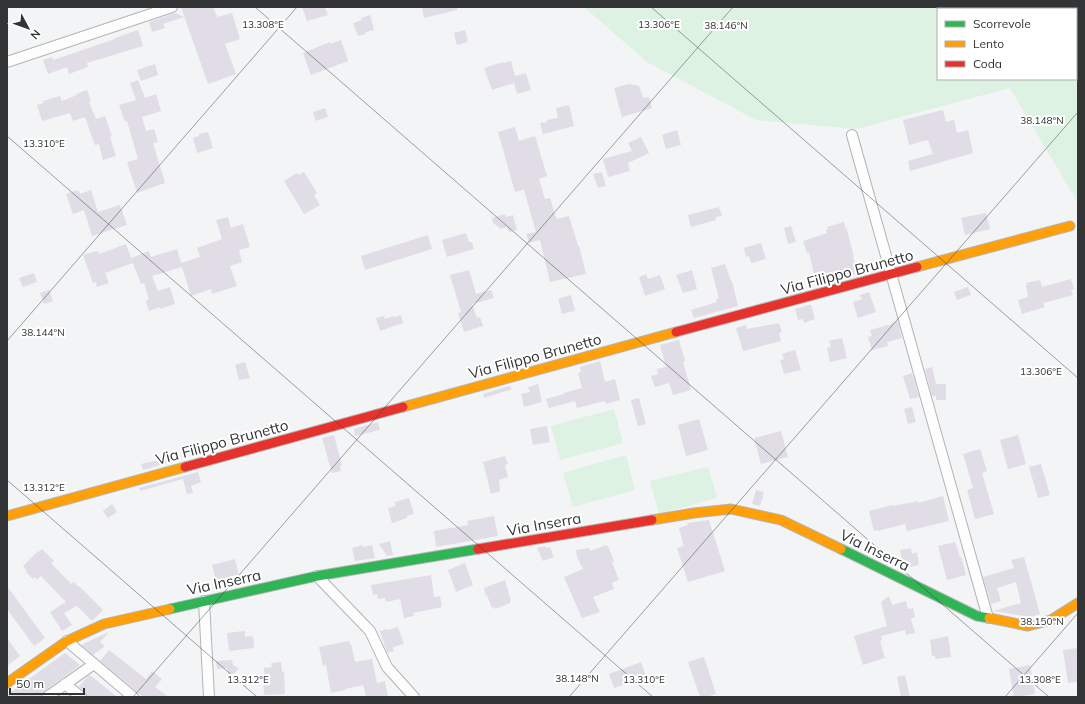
<svg xmlns="http://www.w3.org/2000/svg" width="1085" height="704" font-family="Mulish,sans-serif">
<style>
.green{fill:#ddf2e3;fill-rule:evenodd}
.building{fill:#e0dde6}
.lines{fill:none;stroke-linecap:round;stroke-linejoin:round}
.street-casing{stroke:#b3b4b6;stroke-width:12}
.fast-casing{stroke:#b3b4b6;stroke-width:11}
.slow-casing{stroke:#b3b4b6;stroke-width:11}
.jam-casing{stroke:#b3b4b6;stroke-width:11}
.street{stroke:#fdfdfe;stroke-width:10}
.fast{stroke:#30b455;stroke-width:9}
.slow{stroke:#ff9f0a;stroke-width:9}
.jam{stroke:#e5322d;stroke-width:9}
.ticks{fill:none;stroke:#323435;stroke-width:1;stroke-opacity:0.45}
.labels{text-anchor:middle;dominant-baseline:central;stroke-width:4;stroke-linejoin:round;paint-order:stroke}
.street-label{font-size:15px;fill:#323435;stroke:#fff}
.ticks-label{font-size:10px;text-anchor:middle;fill:#323435;stroke:#fff;stroke-width:4;stroke-linejoin:round;paint-order:stroke}
</style>
<rect width="100%" height="100%" fill="#f2f4f6"/>
<g class="green">
<path d="M 584,7 L 1078,7 L 1078,202 L 1075,198 L 1010,88 L 856,129 L 756,120 L 647,62 ZM 938,9 L 1076,9 L 1076,79 L 938,79 Z"/>
<polygon points="614,409 623,443 560,460 551,426"/>
<polygon points="626,455 635,490 573,507 563,473"/>
<polygon points="708,467 717,498 659,514 650,481"/>
</g>
<g class="building">
<polygon points="181,7 213,7 217,17 232,13 240,39 225,44 236,74 208,84"/>
<polygon points="302,7 325,7 328,15 307,21"/>
<polygon points="422,7 457,7 457,10 424,18"/>
<polygon points="175,13 184,17 163,24 165,28 152,32 149,22"/>
<polygon points="370,15 374,30 366,32 366,34 358,36 353,23 362,20 361,18"/>
<polygon points="138,30 143,46 87,63 88,67 69,74 67,67 48,74 43,60 52,57 53,60 115,39 115,38"/>
<polygon points="465,30 468,42 457,45 454,33"/>
<polygon points="341,40 348,61 311,75 303,53 330,42 330,44"/>
<polygon points="511,61 515,76 526,73 531,90 517,94 514,83 492,90 484,68 503,62 504,63"/>
<polygon points="155,64 158,75 141,81 137,70"/>
<polygon points="138,80 145,98 156,94 161,111 142,117 146,131 154,129 158,142 153,143 165,183 137,193 127,162 138,159 127,121 125,122 119,105 136,100 130,83"/>
<polygon points="629,84 639,86 643,98 649,97 652,108 622,117 614,88"/>
<polygon points="87,90 91,101 89,102 96,119 105,116 112,136 110,137 116,156 103,160 99,144 95,145 85,117 73,121 70,113 42,121 37,105 44,103 43,101 60,96 62,101 77,95 76,94"/>
<polygon points="569,105 574,126 543,134 540,123 547,122 547,120 558,118 556,108"/>
<polygon points="325,108 328,117 316,121 313,112"/>
<polygon points="943,110 946,122 954,120 957,133 968,130 973,153 910,171 908,161 933,154 928,140 909,145 903,120"/>
<polygon points="515,127 519,141 535,136 547,176 539,179 545,199 550,198 556,218 557,217 557,219 569,216 578,246 579,246 586,274 550,282 540,240 529,243 526,234 536,232 524,190 515,192 498,132"/>
<polygon points="677,130 681,145 666,149 662,135"/>
<polygon points="208,132 213,148 197,153 193,138 199,136 199,134"/>
<polygon points="641,137 649,153 628,163 630,171 608,177 603,159 632,151 628,143"/>
<polygon points="304,172 317,193 314,195 320,205 304,214 284,181 297,173 299,175"/>
<polygon points="602,172 606,186 598,188 593,174"/>
<polygon points="78,190 80,194 91,190 98,212 120,205 127,225 92,236 84,210 73,214 66,194"/>
<polygon points="719,207 722,216 716,217 716,220 691,227 688,215"/>
<polygon points="986,213 990,229 965,235 961,218"/>
<polygon points="505,214 506,217 513,215 517,230 509,232 507,227 501,229 493,223 492,218"/>
<polygon points="228,217 231,228 243,224 250,247 239,250 242,262 230,266 237,286 212,294 211,289 191,296 182,267 152,276 158,291 170,287 175,304 160,309 160,307 149,311 146,301 149,299 144,283 141,284 131,258 149,251 151,257 177,249 181,263 200,257 197,248 222,239 216,220"/>
<polygon points="844,222 845,228 846,227 854,257 853,257 858,274 816,283 809,252 807,253 803,241 827,233 826,230 828,229 827,227"/>
<polygon points="791,226 796,242 788,244 784,228"/>
<polygon points="466,233 469,242 472,242 474,249 447,257 442,240"/>
<polygon points="428,235 432,249 365,270 361,256"/>
<polygon points="761,243 766,259 751,263 749,256 746,257 744,248"/>
<polygon points="126,244 133,263 105,273 109,283 97,287 96,282 93,283 83,255 97,251 99,254"/>
<polygon points="725,264 731,281 732,281 738,306 694,318 691,310 717,302 716,299 719,298 711,268"/>
<polygon points="469,270 476,294 491,290 494,298 472,304 477,318 480,317 483,326 464,332 458,313 461,312 450,275"/>
<polygon points="692,270 697,289 683,293 676,275"/>
<polygon points="34,273 37,282 23,287 19,278"/>
<polygon points="646,274 648,279 660,275 665,289 645,296 639,277"/>
<polygon points="1071,279 1074,289 1071,290 1073,295 1043,303 1045,307 1022,314 1018,300 1028,297 1026,286 1027,285 1026,283 1040,280 1042,287"/>
<polygon points="968,287 971,295 957,300 954,292"/>
<polygon points="49,290 53,301 44,304 40,293"/>
<polygon points="869,292 876,312 858,318 853,302 862,299 860,295"/>
<polygon points="571,295 575,311 562,314 558,299"/>
<polygon points="809,305 811,305 815,319 804,323 803,319 798,320 795,309"/>
<polygon points="401,315 403,323 380,331 376,318 384,316 385,319 393,316 394,317"/>
<polygon points="898,321 902,338 887,342 888,346 872,350 868,337 872,336 870,330 892,324 892,323"/>
<polygon points="779,323 782,332 779,333 781,341 743,351 736,328 746,325 747,329"/>
<polygon points="842,338 847,358 830,362 827,348 831,347 829,341"/>
<polygon points="679,340 685,361 683,362 691,390 673,395 669,383 655,387 651,376 658,374 657,369 666,367 660,345"/>
<polygon points="795,350 801,370 784,374 780,360 784,359 782,354"/>
<polygon points="600,361 605,382 615,379 620,400 606,404 605,401 577,408 575,401 549,408 546,399 564,394 564,393 582,388 578,373 581,372 580,367"/>
<polygon points="245,362 250,378 239,380 235,365"/>
<polygon points="932,367 936,384 946,384 946,400 936,400 936,396 932,396 925,369"/>
<polygon points="912,373 919,397 910,399 903,376"/>
<polygon points="538,384 542,402 524,407 521,394 530,392 528,387"/>
<polygon points="509,386 512,389 484,398 483,394"/>
<polygon points="639,398 646,424 638,426 631,400"/>
<polygon points="912,407 916,422 908,424 904,409"/>
<polygon points="699,419 708,450 686,456 678,425"/>
<polygon points="378,422 380,430 355,436 354,429"/>
<polygon points="547,426 550,442 533,445 530,429"/>
<polygon points="781,431 788,457 761,464 754,438"/>
<polygon points="334,435 342,466 340,466 341,471 332,473 322,438"/>
<polygon points="1018,435 1026,464 1008,469 1000,440"/>
<polygon points="980,449 987,471 982,473 994,514 975,519 967,490 973,488 963,454"/>
<polygon points="172,453 174,461 143,470 141,464 159,460 158,457"/>
<polygon points="505,456 508,464 505,465 508,477 499,480 500,491 491,494 483,462"/>
<polygon points="1041,464 1050,495 1038,498 1029,467"/>
<polygon points="198,472 201,482 191,486 193,493 187,494 183,479 140,491 139,488"/>
<polygon points="756,490 764,492 760,506 752,504"/>
<polygon points="943,496 949,521 907,531 905,524 878,531 878,530 874,531 869,511 893,505 893,506 918,501 918,503"/>
<polygon points="409,498 414,514 407,516 407,518 392,523 388,508 396,506 395,502"/>
<polygon points="112,504 117,512 108,518 103,511"/>
<polygon points="494,516 498,536 436,547 434,531 468,525 467,521"/>
<polygon points="709,520 725,571 688,582 677,548 684,546 679,528 688,525 687,523"/>
<polygon points="390,541 393,555 387,556 379,544"/>
<polygon points="955,542 960,557 961,556 966,575 947,580 938,546"/>
<polygon points="362,545 363,547 372,545 375,558 355,561 352,548"/>
<polygon points="606,545 607,546 608,546 614,561 612,562 619,580 612,583 614,589 593,597 600,612 582,618 564,577 583,569 577,557 576,550 589,548 590,551"/>
<polygon points="545,546 546,548 550,547 554,557 543,561 537,548"/>
<polygon points="911,548 912,554 917,552 919,565 911,567 910,561 903,563 900,550"/>
<polygon points="42,549 54,561 51,563 71,584 74,582 78,587 79,586 103,610 93,620 91,620 77,606 64,613 72,625 62,631 50,612 66,602 41,576 37,580 35,577 33,579 26,572 27,571 23,566 38,551 39,552"/>
<polygon points="1024,557 1040,614 1030,617 993,611 1021,603 1016,582 997,588 1001,601 991,604 983,577 1014,568 1011,560"/>
<polygon points="235,559 239,574 216,581 212,565"/>
<polygon points="465,563 473,585 456,592 448,570"/>
<polygon points="431,575 434,597 440,596 442,607 413,613 414,616 404,618 400,599 386,602 385,598 378,599 377,594 373,595 371,585"/>
<polygon points="505,580 511,601 510,601 510,603 495,609 494,607 492,608 487,595 486,596 484,588"/>
<polygon points="7,586 45,638 34,646 7,609"/>
<polygon points="889,596 892,605 906,601 908,609 913,608 915,617 911,619 915,633 906,635 905,630 881,636 882,640 880,641 885,658 863,665 854,636 887,626 881,602"/>
<polygon points="398,627 404,644 393,647 392,645 394,651 387,653 380,631 387,629 388,630"/>
<polygon points="245,631 245,637 253,636 254,648 229,651 227,633"/>
<polygon points="109,632 100,642 105,646 93,655 81,645"/>
<polygon points="948,636 951,657 935,659 935,656 932,656 930,640"/>
<polygon points="7,638 20,656 7,666"/>
<polygon points="349,641 350,645 351,644 355,662 372,659 377,683 385,681 388,697 366,697 363,685 345,689 345,690 331,693 326,665 323,666 319,647"/>
<polygon points="1078,648 1078,682 1068,683 1063,650"/>
<polygon points="109,650 146,679 152,671 162,679 155,687 168,697 143,697 137,692 100,661"/>
<polygon points="65,653 80,665 43,692 41,697 7,697 7,695"/>
<polygon points="704,657 716,694 706,697 700,697 688,662"/>
<polygon points="232,660 233,665 239,668 234,674 228,674 227,668 217,669 216,661"/>
<polygon points="281,662 282,672 284,671 285,694 264,695 263,677 264,677 264,668 272,667 271,663"/>
<polygon points="641,662 646,676 642,677 643,681 634,685 632,682 614,688 609,674"/>
<polygon points="1030,665 1035,694 1014,697 1009,669"/>
<polygon points="90,675 117,697 87,697 85,692 79,687 87,677"/>
<polygon points="905,675 910,697 901,697 897,677"/>
</g>
<g class="lines">
<g class="street-casing">
<g id="street">
<polyline points="7,62 172,7"/>
<polyline points="852,135 988,618"/>
<polyline points="317,576 370,631 387,667 414,697"/>
<polyline points="204,601 209,697"/>
<polyline points="67,641 133,697"/>
<polyline points="65,684 81,697"/>
<polyline points="47,697 94,664"/>
</g>
</g>
<g class="fast-casing">
<g id="fast">
<polyline points="841,549 977,616 989,618"/>
<polyline points="170,609 317,576 478,549"/>
</g>
</g>
<g class="slow-casing">
<g id="slow">
<polyline points="917,267 1070,226"/>
<polyline points="403,407 676,332"/>
<polyline points="7,516 185,467"/>
<polyline points="652,520 694,513 731,509 781,520 841,549"/>
<polyline points="989,618 1028,626 1051,620 1078,603"/>
<polyline points="7,683 67,641 104,624 170,609"/>
</g>
</g>
<g class="jam-casing">
<g id="jam">
<polyline points="676,332 917,267"/>
<polyline points="185,467 403,407"/>
<polyline points="478,549 652,520"/>
</g>
</g>
<use href="#street" class="street"/>
<use href="#fast" class="fast"/>
<use href="#slow" class="slow"/>
<use href="#jam" class="jam"/>
</g>
<path class="ticks" d="M 255,7 L 1049,697M 651,7 L 1078,378M 1047,7 L 1049,9M 1076,33 L 1078,34M 7,136 L 653,697M 7,341 L 297,7M 7,480 L 257,697M 133,697 L 733,7M 569,697 L 1078,112M 1005,697 L 1078,613"/>
<g class="labels">
<g class="street-label">
<text transform="translate(847 272) rotate(-15)">Via Filippo Brunetto</text>
<text transform="translate(535 356) rotate(-15)">Via Filippo Brunetto</text>
<text transform="translate(222 442) rotate(-15)">Via Filippo Brunetto</text>
<text transform="translate(544 524) rotate(-10)">Via Inserra</text>
<text transform="translate(875 550) rotate(26)">Via Inserra</text>
<text transform="translate(224 582) rotate(-12)">Via Inserra</text>
</g>
</g>
<g class="ticks-label">
<text x="263" y="28">13.308°E</text>
<text x="659" y="28">13.306°E</text>
<text x="726" y="29">38.146°N</text>
<text x="1042" y="124">38.148°N</text>
<text x="44" y="147">13.310°E</text>
<text x="43" y="336">38.144°N</text>
<text x="1041" y="375">13.306°E</text>
<text x="44" y="491">13.312°E</text>
<text x="1042" y="625">38.150°N</text>
<text x="577" y="682">38.148°N</text>
<text x="248" y="683">13.312°E</text>
<text x="644" y="683">13.310°E</text>
<text x="1040" y="683">13.308°E</text>
</g>
<rect width="1085" height="704" fill="none" stroke="#323435" stroke-width="16"/>
<rect x="937" y="8" width="140" height="72" fill="#ffffff" stroke="#adaeae"/>
<rect x="945" y="21" width="20" height="6" fill="#30b455" stroke="#adaeae"/>
<text x="973" y="28" font-size="12" fill="#323435">Scorrevole</text>
<rect x="945" y="41" width="20" height="6" fill="#ff9f0a" stroke="#adaeae"/>
<text x="973" y="48" font-size="12" fill="#323435">Lento</text>
<rect x="945" y="61" width="20" height="6" fill="#e5322d" stroke="#adaeae"/>
<text x="973" y="68" font-size="12" fill="#323435">Coda</text>
<g transform="translate(28 28) rotate(131)" stroke="#ffffff" stroke-width="3" paint-order="stroke">
<path d="M0-3L7 15L0 10L-7 15Z" fill="#323435"/>
<text y="-6" font-size="11" font-weight="bold" text-anchor="middle" fill="#323435">N</text>
</g>
<path d="M10 688v6h74v-6" fill="none" stroke="#323435" stroke-width="2"/>
<text x="16" y="688" font-size="12" fill="#323435" stroke="#ffffff" stroke-width="3" paint-order="stroke">50 m</text>
</svg>
